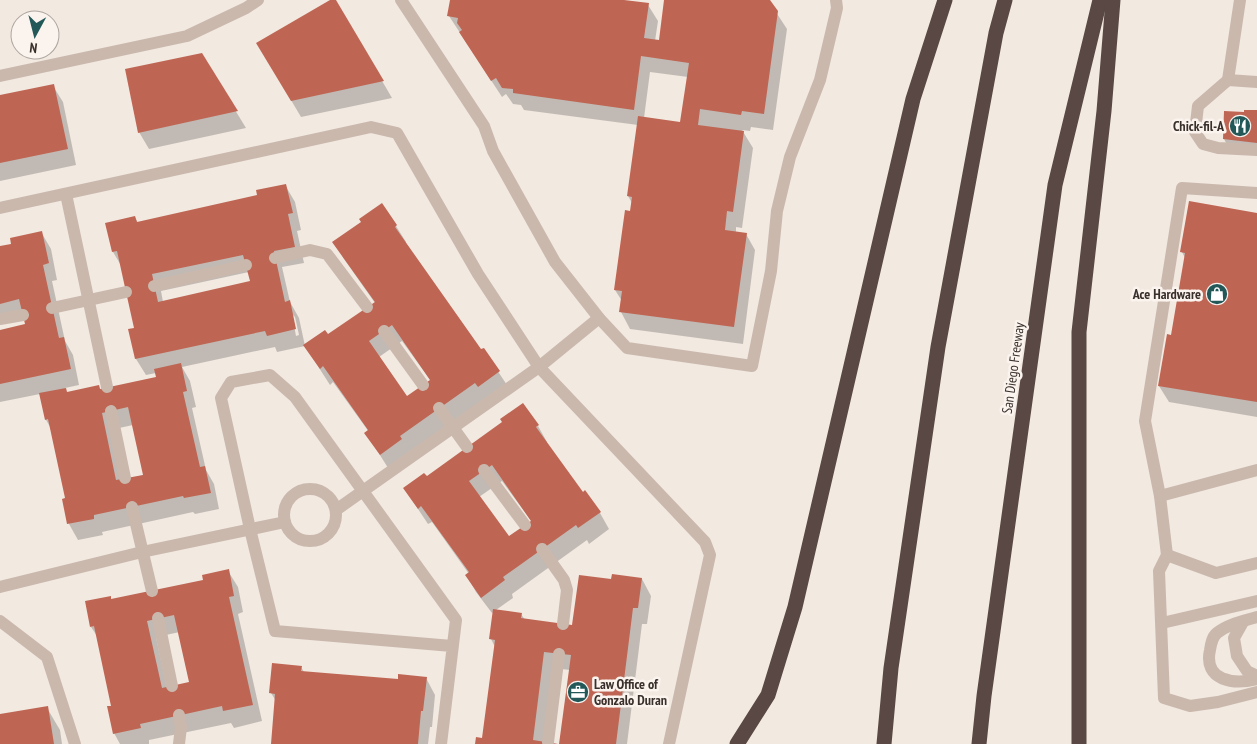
<svg xmlns="http://www.w3.org/2000/svg" width="1257" height="744" font-family="'PT Sans Narrow',sans-serif">
<style>
.shadow{fill:#0003;fill-rule:evenodd}
.building{fill:#bf6553;fill-rule:evenodd}
.lines{fill:none;stroke-linecap:round;stroke-linejoin:round}
.service{stroke:#cab8ad;stroke-width:12}
.motorway{stroke:#594843;stroke-width:15}
.labels{text-anchor:middle;dominant-baseline:central;stroke-width:5;stroke-linejoin:round;paint-order:stroke}
.poi-label{font-size:14px;font-weight:bold;fill:#392f2b;stroke:#faf3ee;text-anchor:end}
.street-label{font-size:14px;fill:#392f2b;stroke:#faf3ee}
</style>
<rect width="100%" height="100%" fill="#f2e9e1"/>
<g class="shadow">
<polygon points="333,0 335,0 392,98 301,117 258,44"/>
<path d="M 451,0 L 615,0 L 648,5 L 658,21 L 655,41 L 660,41 L 670,0 L 768,0 L 787,29 L 773,130 L 751,127 L 750,131 L 742,130 L 753,148 L 742,228 L 736,227 L 736,232 L 746,234 L 755,250 L 743,344 L 630,329 L 621,312 L 622,301 L 615,290 L 631,212 L 632,203 L 628,196 L 638,125 L 524,110 L 521,105 L 513,104 L 506,94 L 502,97 L 449,16 ZM 650,72 L 688,77 L 681,124 L 644,118 Z"/>
<polygon points="201,54 246,128 149,149 139,132"/>
<polygon points="53,86 63,102 76,165 0,181 0,97"/>
<polygon points="1257,112 1257,155 1231,152 1224,139 1245,113"/>
<path d="M 285,185 L 295,202 L 301,230 L 297,231 L 304,263 L 282,267 L 290,302 L 299,318 L 305,346 L 328,336 L 375,303 L 344,259 L 334,242 L 363,222 L 381,205 L 396,226 L 406,242 L 404,243 L 481,351 L 483,349 L 509,388 L 390,471 L 366,433 L 369,432 L 333,382 L 330,385 L 305,346 L 277,352 L 275,347 L 182,367 L 190,381 L 196,407 L 192,408 L 206,470 L 214,484 L 219,509 L 195,514 L 193,512 L 102,532 L 103,535 L 78,540 L 69,524 L 63,500 L 67,499 L 52,430 L 46,420 L 40,394 L 0,402 L 0,331 L 27,325 L 25,316 L 0,322 L 0,247 L 12,245 L 41,232 L 51,249 L 57,280 L 52,281 L 65,341 L 73,355 L 79,385 L 65,388 L 67,393 L 98,386 L 101,390 L 157,378 L 156,373 L 146,375 L 136,359 L 130,330 L 135,329 L 122,267 L 113,252 L 107,224 L 135,218 L 138,223 L 259,196 ZM 249,272 L 251,282 L 163,302 L 161,291 ZM 292,314 L 295,317 L 299,335 L 296,336 ZM 402,341 L 431,381 L 407,398 L 379,357 ZM 133,425 L 144,475 L 121,480 L 110,430 Z"/>
<polygon points="1257,214 1257,417 1169,402 1159,386 1172,336 1185,258 1182,252"/>
<path d="M 538,426 L 547,442 L 546,443 L 582,493 L 600,513 L 609,529 L 589,544 L 587,540 L 512,594 L 513,598 L 496,610 L 521,614 L 525,620 L 573,626 L 612,580 L 642,579 L 651,596 L 647,624 L 642,624 L 627,744 L 560,744 L 570,670 L 553,668 L 544,742 L 557,744 L 477,744 L 483,739 L 495,647 L 491,639 L 494,612 L 492,613 L 476,592 L 467,576 L 469,574 L 432,522 L 428,524 L 404,488 ZM 502,481 L 532,522 L 509,538 L 479,497 Z"/>
<path d="M 228,571 L 238,587 L 243,612 L 238,614 L 262,721 L 234,728 L 231,723 L 149,740 L 149,744 L 120,744 L 114,733 L 112,707 L 97,636 L 91,627 L 110,597 L 112,601 L 204,581 ZM 180,632 L 191,683 L 167,688 L 156,637 Z"/>
<polygon points="301,667 304,672 399,681 426,678 435,695 432,727 430,727 428,744 272,744 276,701 271,693"/>
<polygon points="47,708 60,730 62,744 0,744 0,715"/>
</g>
<g class="building">
<polygon points="330,0 336,0 384,81 291,101 256,43"/>
<polygon points="450,0 624,0 649,3 644,38 659,40 664,0 770,0 778,11 764,114 742,111 741,115 700,109 698,125 744,131 733,212 727,211 725,230 747,233 734,327 619,312 622,291 614,290 625,210 630,211 632,197 627,196 638,116 680,122 689,63 641,56 634,110 513,93 513,89 502,88 496,78 491,81 459,32 462,30 457,23 458,18 447,16"/>
<polygon points="202,53 238,111 138,133 125,69"/>
<polygon points="54,84 68,149 0,163 0,95"/>
<polygon points="1244,110 1257,110 1257,143 1223,139 1224,111 1244,112"/>
<path d="M 286,184 L 293,213 L 288,214 L 295,247 L 274,251 L 285,302 L 290,300 L 296,329 L 267,336 L 265,331 L 135,359 L 128,329 L 134,328 L 126,292 L 117,251 L 112,252 L 105,223 L 135,216 L 137,222 L 257,195 L 256,190 ZM 243,255 L 250,281 L 158,302 L 152,274 Z"/>
<polygon points="1189,201 1257,213 1257,402 1158,386 1167,334 1171,335 1185,253 1180,252"/>
<path d="M 382,203 L 397,225 L 395,227 L 481,349 L 484,348 L 500,371 L 478,387 L 475,383 L 400,436 L 402,439 L 380,455 L 364,433 L 368,430 L 323,366 L 320,369 L 303,345 L 325,330 L 328,334 L 375,302 L 332,242 L 361,222 L 359,219 ZM 392,325 L 430,380 L 407,396 L 369,341 Z"/>
<polygon points="42,231 49,263 43,265 59,338 64,337 71,369 0,384 0,330 25,324 19,299 0,304 0,246 11,244 10,238"/>
<path d="M 181,363 L 187,391 L 183,392 L 200,467 L 205,466 L 211,493 L 184,498 L 183,496 L 94,515 L 94,519 L 67,524 L 62,499 L 65,498 L 48,419 L 45,420 L 39,393 L 66,388 L 67,392 L 99,385 L 100,389 L 156,377 L 154,369 ZM 128,407 L 143,475 L 116,480 L 102,413 Z"/>
<path d="M 523,403 L 539,425 L 536,427 L 583,492 L 585,490 L 601,512 L 578,528 L 576,525 L 503,577 L 505,580 L 481,598 L 465,575 L 469,572 L 421,506 L 418,509 L 403,488 L 424,473 L 427,476 L 502,422 L 500,419 ZM 492,465 L 531,521 L 509,536 L 469,481 Z"/>
<path d="M 229,569 L 234,596 L 229,597 L 253,705 L 223,711 L 222,706 L 140,724 L 141,728 L 113,734 L 107,706 L 111,706 L 94,626 L 90,627 L 85,601 L 111,596 L 111,599 L 203,580 L 202,575 ZM 174,615 L 189,682 L 162,688 L 147,621 Z"/>
<polygon points="612,574 642,578 638,608 633,608 616,744 559,744 571,655 544,652 533,740 558,744 475,744 476,737 482,738 495,640 489,639 493,609 522,613 521,618 572,625 579,575 611,579"/>
<polygon points="272,663 302,666 301,671 398,679 398,674 427,677 423,711 421,711 418,744 271,744 275,694 269,693"/>
<polygon points="48,706 54,744 0,744 0,714"/>
</g>
<g class="lines">
<g class="service">
<polyline points="401,0 484,126 493,151 555,262 599,318 627,348 752,366 771,271 777,211 790,157 820,80 837,8 836,0"/>
<polyline points="1240,0 1228,80 1257,82"/>
<polyline points="0,76 187,36 246,8 258,0"/>
<polyline points="1228,80 1198,106 1195,132 1203,144 1218,148 1257,150"/>
<polyline points="1257,193 1182,188 1145,421 1160,496 1167,555 1159,571 1164,698 1190,706 1218,702 1257,692"/>
<polyline points="66,194 107,387"/>
<polyline points="0,208 371,127 397,133 478,274 539,367 705,542 710,555 669,744"/>
<polyline points="275,258 310,250 327,254 367,307"/>
<polyline points="154,286 246,265"/>
<polyline points="52,308 126,292"/>
<polyline points="0,319 23,315"/>
<polyline points="384,331 423,385"/>
<polyline points="439,408 467,447"/>
<polyline points="111,411 125,478"/>
<polyline points="484,470 525,525"/>
<circle cx="310" cy="515" r="26"/>
<polyline points="1160,496 1257,470"/>
<polyline points="132,507 152,591"/>
<polyline points="336,510 539,367 599,318"/>
<polyline points="542,549 564,580 567,590 563,624"/>
<polyline points="1167,555 1216,573 1257,563"/>
<polyline points="0,587 142,552 285,522"/>
<path d="M 1257,617 C 1244,621 1228,624 1217,633 C 1212,637 1211,644 1210,650 C 1203,681 1234,685 1257,679"/>
<polyline points="158,618 172,686"/>
<polyline points="0,621 47,657 75,744"/>
<polyline points="1243,622 1234,638 1237,656 1247,671 1257,676"/>
<polyline points="1162,623 1257,601"/>
<polyline points="179,715 181,727 179,744"/>
<polyline points="548,742 559,654"/>
<polyline points="441,744 456,620 295,397 270,375 231,382 221,398 250,529 275,631 452,646"/>
</g>
<g class="motorway">
<polyline points="737,744 768,695 795,607 913,99 945,0"/>
<polyline points="884,744 891,668 938,347 996,33 1005,0"/>
<polyline points="979,744 984,696 1055,185 1100,0"/>
<polyline points="1079,744 1079,332 1104,111 1113,0"/>
</g>
</g>
<defs>
<g id="restaurant-disc" transform="scale(1.125)"><circle r="9.5" fill="#235858" stroke="#faf3ee"/><path d="M-5-6h1v4h1v-4h1v4h1v-4h1v5L-1.5 .5V6h-2V.5L-5-1ZM5-6V6H3V1.5H1.5Q1.5-4 5-6Z" fill="#fff"/></g>
<g id="shop-disc" transform="scale(1.125)"><circle r="9.5" fill="#235858" stroke="#faf3ee"/><path d="M-5-2.5h2.3a2.7 3.5 0 0 1 5.4 0H5L5.5 6h-11ZM-1.5-2.5h3a1.5 2.3 0 0 0-3 0Z" fill="#fff"/></g>
<g id="office-disc" transform="scale(1.125)"><circle r="9.5" fill="#235858" stroke="#faf3ee"/><path d="M-6-3h4V-5.5h4V-3h4V5H-6ZM-1-4.5V-3h2v-1.5ZM-6 0V1H6V0Z" fill="#fff"/></g>
</defs>
<g fill-rule="evenodd">
<use href="#restaurant-disc" x="1240" y="126"/>
<use href="#shop-disc" x="1217" y="294"/>
<use href="#office-disc" x="578" y="692"/>
</g>
<g class="labels">
<g class="poi-label">
<text x="1224" y="126">Chick-fil-A</text>
<text x="1201" y="294">Ace Hardware</text>
<text x="594" y="684" text-anchor="start">Law Office of<tspan x="594" dy="16">Gonzalo Duran</tspan></text>
</g>
<g class="street-label">
<text transform="translate(1013 368) rotate(-82)">San Diego Freeway</text>
</g>
</g>
<g transform="translate(35 35) rotate(187)"><circle r="24" fill="#faf3ee" stroke="#ada5a0"/>
<path d="M0-4L9 19L0 12L-9 19Z" fill="#235858"/>
<text y="-8" font-size="14" font-weight="bold" text-anchor="middle" fill="#392f2b">N</text>
</g>
</svg>
